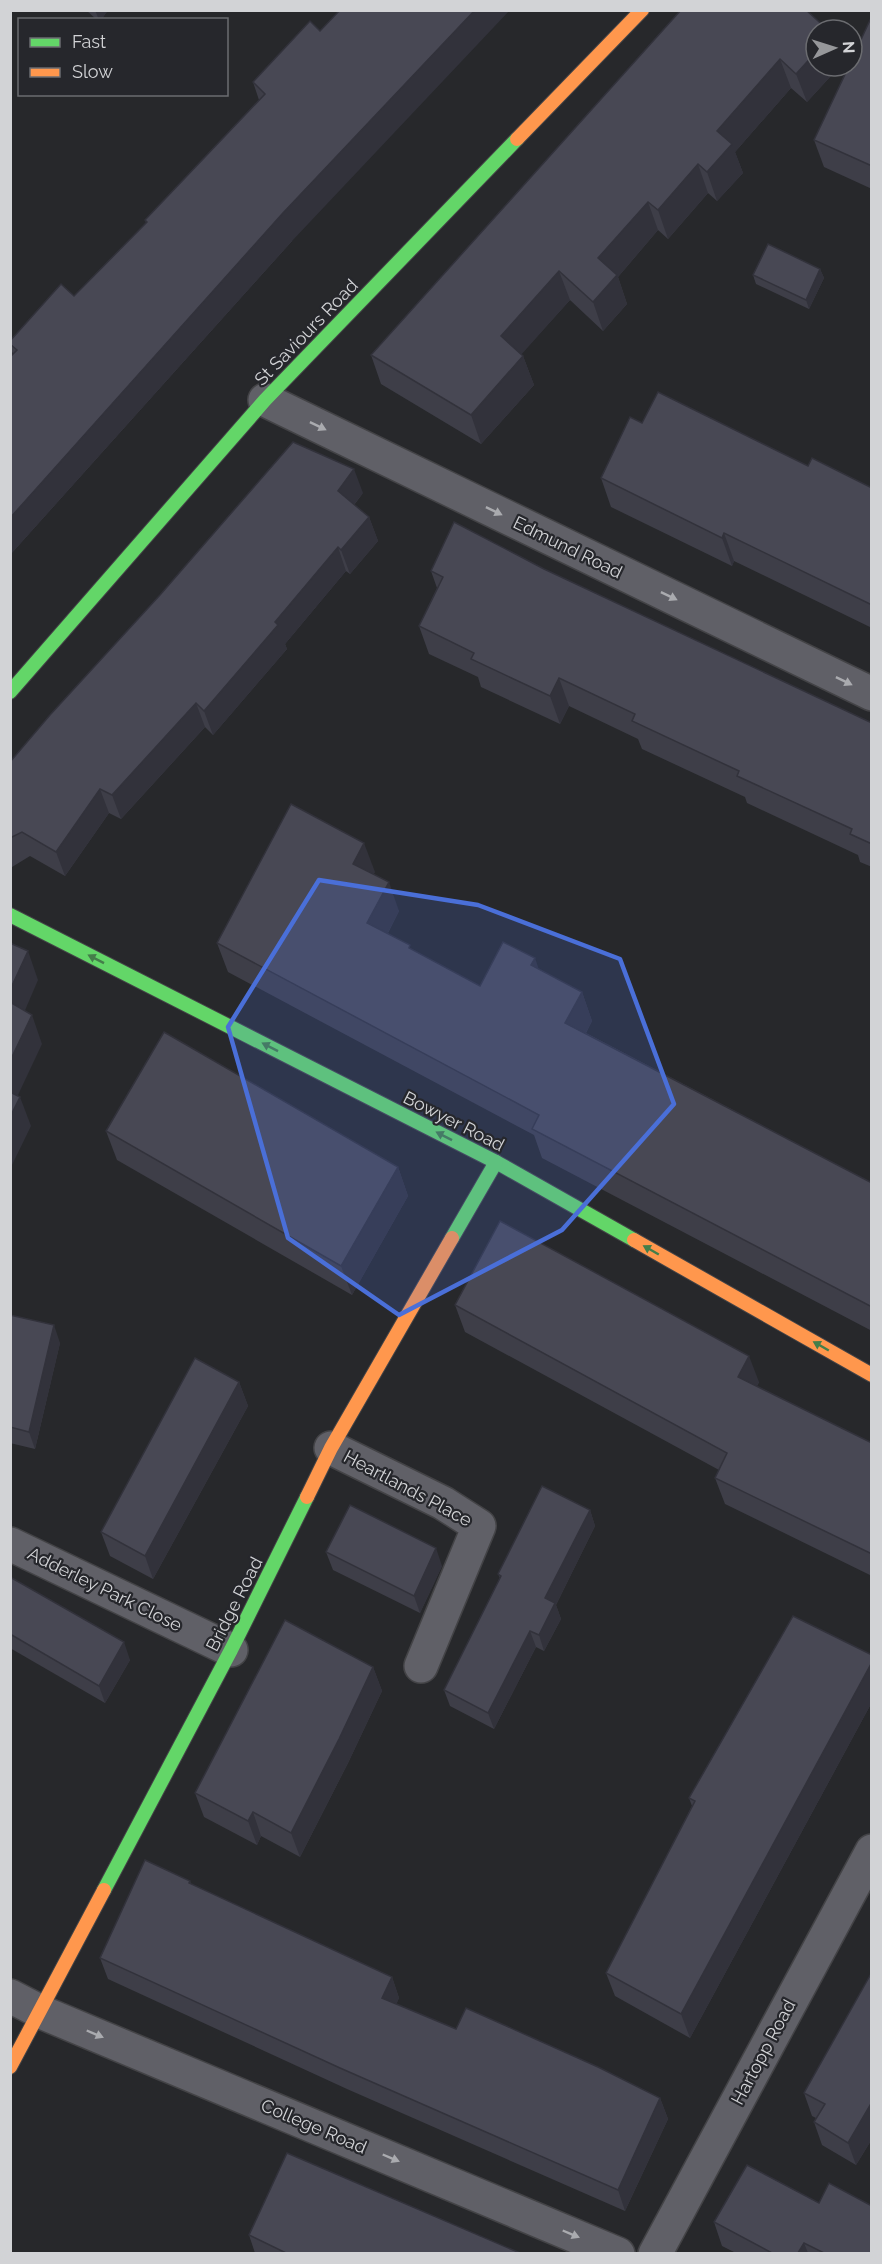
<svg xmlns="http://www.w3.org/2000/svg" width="882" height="2264" font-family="Raleway,sans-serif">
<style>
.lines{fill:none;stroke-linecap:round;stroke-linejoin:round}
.street-casing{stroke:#434346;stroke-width:36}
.fast-casing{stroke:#434346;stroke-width:16}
.slow-casing{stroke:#434346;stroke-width:16}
.street{stroke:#606067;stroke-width:33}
.fast{stroke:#63d668;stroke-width:14}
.slow{stroke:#ff974d;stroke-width:14}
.wall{fill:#3e3e48}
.shaded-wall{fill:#32323b}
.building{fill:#484854;stroke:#32323b;stroke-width:1.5}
.oneway{fill:#aaabaf}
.oneway2{fill:#447e4a}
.marked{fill:#4a6fd8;fill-opacity:0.2;stroke:#4a6fd8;stroke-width:4.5;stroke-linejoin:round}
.labels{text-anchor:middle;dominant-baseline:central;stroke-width:4.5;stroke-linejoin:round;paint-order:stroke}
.street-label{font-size:18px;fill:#d2d3d6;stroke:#26272c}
</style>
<rect width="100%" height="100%" fill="#27282b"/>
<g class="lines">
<g class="street-casing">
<g id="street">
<polyline points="265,400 872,694"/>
<polyline points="331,1448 443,1503 479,1526 421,1666"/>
<polyline points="10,1544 231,1650"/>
<polyline points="10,1996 41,2012 618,2254"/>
<polyline points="655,2254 872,1851"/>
</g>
</g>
<g class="fast-casing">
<g id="fast">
<polyline points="10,692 265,400 517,139"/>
<polyline points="10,915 496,1162 634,1240"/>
<polyline points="452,1238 496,1162"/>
<polyline points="104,1890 231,1650 307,1497"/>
</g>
</g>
<g class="slow-casing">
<g id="slow">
<polyline points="517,139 642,10"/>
<polyline points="634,1240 872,1375"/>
<polyline points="307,1497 331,1448 452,1238"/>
<polyline points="10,2067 104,1890"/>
</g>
</g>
<use href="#street" class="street"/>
<use href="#fast" class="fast"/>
<use href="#slow" class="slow"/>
</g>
<g class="wall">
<polygon points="86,10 108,10 101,20 97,20"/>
<polygon points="681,10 816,66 840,66 807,102 791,88 735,152 743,173 717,201 708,193 668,239 658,230 618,277 627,304 603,331 570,300 521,354 523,356 534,385 481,444 381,384 371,355"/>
<polygon points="871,18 872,189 824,167 814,140"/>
<polygon points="310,21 292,241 10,555 10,357 13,354 10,347 10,341 74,296 146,223 145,220 259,100 253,82"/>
<polygon points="820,269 824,278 809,309 756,284 753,275"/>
<polygon points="642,423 808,466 872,488 872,628 734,561 732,566 611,507 601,478"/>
<polygon points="363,493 354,505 369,517 378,541 350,574 346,571 285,644 287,649 213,735 205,727 121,819 109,813 65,876 30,856 12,867 10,866 10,762"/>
<polygon points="544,569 872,723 872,867 860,862 858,855 747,803 745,797 642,749 638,739 569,706 560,724 481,687 478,677 429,654 419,626 437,588 431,571"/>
<polygon points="375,872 373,874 399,911 388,933 412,950 480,986 539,970 582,992 592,1021 586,1033 872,1183 872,1331 542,1158 534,1135 228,972 217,943"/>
<polygon points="106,1131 398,1167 408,1196 352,1295 117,1160"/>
<polygon points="455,1305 759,1382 757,1386 872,1443 872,1576 725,1504 715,1478 719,1470 465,1332"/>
<polygon points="10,1315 60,1343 35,1449 10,1443"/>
<polygon points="239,1382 248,1406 153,1579 110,1556 101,1532"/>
<polygon points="590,1510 595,1526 556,1605 561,1619 544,1651 536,1647 494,1729 450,1706 444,1690 500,1578 498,1574"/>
<polygon points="326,1552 442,1566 420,1613 333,1570"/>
<polygon points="10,1577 130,1660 105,1703 10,1648"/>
<polygon points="872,1655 872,1702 690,2038 615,1996 606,1973 692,1806 689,1798"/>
<polygon points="373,1667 382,1691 348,1763 300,1857 261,1836 257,1845 204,1817 195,1793"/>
<polygon points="190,1881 191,1884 392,1977 399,1998 396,2004 456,2029 660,2098 668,2119 625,2211 347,2089 108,1979 100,1958"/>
<polygon points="872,1972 872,2139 856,2165 822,2145 814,2122 816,2118 812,2116 804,2093"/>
<polygon points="714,2222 872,2253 736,2253 722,2246"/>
<polygon points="249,2235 520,2253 255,2253"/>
</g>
<g class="shaded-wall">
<polygon points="95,10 108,10 101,20 99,20"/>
<polygon points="475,10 510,10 292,241 10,555 10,518 282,214"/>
<polygon points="816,52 816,66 840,66 807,102 796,74"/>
<polygon points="780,59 791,88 735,152 743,173 717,201 707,172 717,131"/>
<polygon points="698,164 708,193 668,239 658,210"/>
<polygon points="648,202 658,230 618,277 627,304 603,331 593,302 598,258"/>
<polygon points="820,269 824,278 809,309 806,300"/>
<polygon points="559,271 570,300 512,365 501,336"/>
<polygon points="523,356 534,385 481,444 471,415"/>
<polygon points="354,469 363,493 346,515 338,491"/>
<polygon points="369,517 378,541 350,574 341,550"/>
<polygon points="724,533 734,561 732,566 722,538"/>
<polygon points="338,547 346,571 285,644 287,649 213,735 204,711 275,622"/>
<polygon points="559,678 569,706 560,724 550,696"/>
<polygon points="196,703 205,727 121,819 112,795"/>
<polygon points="100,789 109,813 65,876 56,852"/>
<polygon points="364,843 375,872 364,893 353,864"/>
<polygon points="389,882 399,911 378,952 367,923"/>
<polygon points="28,951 38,980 17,1029 10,1011 10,990"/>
<polygon points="535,958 545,987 531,965"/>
<polygon points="582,992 592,1021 576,1051 565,1023"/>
<polygon points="32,1015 42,1044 10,1112 10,1061"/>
<polygon points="20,1097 31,1126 10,1169 10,1117"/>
<polygon points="398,1167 408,1196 352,1295 341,1266"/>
<polygon points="54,1325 60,1343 35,1449 29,1432"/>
<polygon points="749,1356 759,1382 748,1403 738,1377"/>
<polygon points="239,1382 248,1406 153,1579 145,1556"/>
<polygon points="590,1510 595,1526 556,1605 561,1619 544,1651 539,1635 545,1598"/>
<polygon points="436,1548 442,1566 420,1613 414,1596"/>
<polygon points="530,1631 536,1647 494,1729 488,1713"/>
<polygon points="124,1642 130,1660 105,1703 99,1686"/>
<polygon points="872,1662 872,1702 690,2038 681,2014"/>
<polygon points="373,1667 382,1691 348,1763 300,1857 291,1833"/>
<polygon points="253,1812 261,1836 257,1845 248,1821"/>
<polygon points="392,1977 399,1998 390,2019 382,1998"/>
<polygon points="660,2098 668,2119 625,2211 618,2190"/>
<polygon points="872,2102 872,2139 856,2165 848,2143"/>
<polygon points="804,2243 808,2253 798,2253"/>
</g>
<g class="building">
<polygon points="340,10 475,10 282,214 10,518 10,357 17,350 10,344 10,341 61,284 74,296 147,222 145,220 265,94 253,82 310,21 320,31"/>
<polygon points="681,10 806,10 828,30 816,30 816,52 796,74 780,59 717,131 732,144 707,172 698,164 658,210 648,202 598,258 617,275 593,302 559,271 501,336 523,356 471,415 371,355"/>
<polygon points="871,18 872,18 872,166 814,140 849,66 852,66 852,59"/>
<polygon points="768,244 820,269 806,300 753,275"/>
<polygon points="658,392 808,466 812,458 872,488 872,605 724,533 722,538 601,478 630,417 642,423"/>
<polygon points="293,442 354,469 338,491 369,517 341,550 338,547 275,622 278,625 204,711 196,703 112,795 100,789 56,852 22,832 10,838 10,762 50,715 160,595"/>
<polygon points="454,522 544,569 872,723 872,844 850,834 852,829 737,776 739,771 632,721 635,714 559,678 550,696 471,659 474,653 419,626 443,577 431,571"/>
<polygon points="291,804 364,843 353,864 389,882 367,923 410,945 409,948 480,986 503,942 535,958 531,965 582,992 565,1023 872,1183 872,1307 532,1129 539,1115 217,943"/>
<polygon points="10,943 28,951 10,990"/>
<polygon points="10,1002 32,1015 10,1061"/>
<polygon points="164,1032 398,1167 341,1266 106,1131"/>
<polygon points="10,1092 20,1097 10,1117"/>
<polygon points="500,1221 749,1356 738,1377 872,1443 872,1554 715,1478 727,1453 455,1305"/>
<polygon points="10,1315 54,1325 29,1432 10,1427"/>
<polygon points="195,1358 239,1382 145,1556 101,1532"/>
<polygon points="542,1486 590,1510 545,1598 555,1603 539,1635 530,1631 488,1713 444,1690 501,1576 498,1574"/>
<polygon points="350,1505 436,1548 414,1596 326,1552"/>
<polygon points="10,1577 124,1642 99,1686 10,1634"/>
<polygon points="793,1616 872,1655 872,1662 681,2014 606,1973 695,1801 689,1798"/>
<polygon points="285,1620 373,1667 339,1739 291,1833 253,1812 248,1821 195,1793"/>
<polygon points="145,1860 190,1881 189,1883 392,1977 382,1998 456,2029 466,2008 598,2067 660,2098 618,2190 340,2068 100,1958"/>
<polygon points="872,1972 872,2102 848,2143 814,2122 825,2104 804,2093"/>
<polygon points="287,2153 520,2253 286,2253 249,2235"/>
<polygon points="747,2165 819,2203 829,2183 872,2206 872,2253 824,2253 804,2243 798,2253 772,2253 714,2222"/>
</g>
<defs><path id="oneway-solid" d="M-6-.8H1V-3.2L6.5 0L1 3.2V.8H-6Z" transform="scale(1.5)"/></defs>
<g class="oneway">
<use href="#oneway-solid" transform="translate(318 426) rotate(26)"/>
<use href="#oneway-solid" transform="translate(494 511) rotate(26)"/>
<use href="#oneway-solid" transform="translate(669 596) rotate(26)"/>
<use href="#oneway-solid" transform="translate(844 681) rotate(26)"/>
<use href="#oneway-solid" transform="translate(95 2034) rotate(23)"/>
<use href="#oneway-solid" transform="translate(391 2158) rotate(23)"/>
<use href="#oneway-solid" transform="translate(571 2234) rotate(23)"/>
</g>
<g class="oneway2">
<use href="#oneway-solid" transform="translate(96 959) rotate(-153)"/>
<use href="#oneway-solid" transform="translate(270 1047) rotate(-153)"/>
<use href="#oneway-solid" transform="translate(444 1136) rotate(-153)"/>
<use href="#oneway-solid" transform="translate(651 1250) rotate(-150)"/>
<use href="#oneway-solid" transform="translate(821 1346) rotate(-150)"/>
</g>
<path class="marked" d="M 319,880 L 478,905 L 620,959 L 674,1104 L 562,1230 L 399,1315 L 288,1238 L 228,1027 Z"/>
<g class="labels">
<g class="street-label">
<text transform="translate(306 332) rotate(-46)">St Saviours Road</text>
<text transform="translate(568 547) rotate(26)">Edmund Road</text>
<text transform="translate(454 1121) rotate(27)">Bowyer Road</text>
<text transform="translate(408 1488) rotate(28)">Heartlands Place</text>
<text transform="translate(105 1589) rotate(26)">Adderley Park Close</text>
<text transform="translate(234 1604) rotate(-63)">Bridge Road</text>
<text transform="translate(763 2052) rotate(-62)">Hartopp Road</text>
<text transform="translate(314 2126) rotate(23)">College Road</text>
</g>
</g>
<rect width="882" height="2264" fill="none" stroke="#d2d3d6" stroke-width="24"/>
<rect x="18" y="18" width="210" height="78" fill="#26272c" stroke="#6b6c70" stroke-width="1.5"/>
<rect x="30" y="38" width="30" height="9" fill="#63d668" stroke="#6b6c70" stroke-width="1.5"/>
<text x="72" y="48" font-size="18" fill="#d2d3d6">Fast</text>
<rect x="30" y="68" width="30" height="9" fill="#ff974d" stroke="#6b6c70" stroke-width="1.5"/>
<text x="72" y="78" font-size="18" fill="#d2d3d6">Slow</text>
<g transform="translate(834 48) rotate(87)"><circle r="28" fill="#26272c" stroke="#6b6c70" stroke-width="1.5"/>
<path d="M0-4.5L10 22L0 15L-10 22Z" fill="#96979a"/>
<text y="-9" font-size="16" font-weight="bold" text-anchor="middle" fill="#d2d3d6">N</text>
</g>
</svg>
